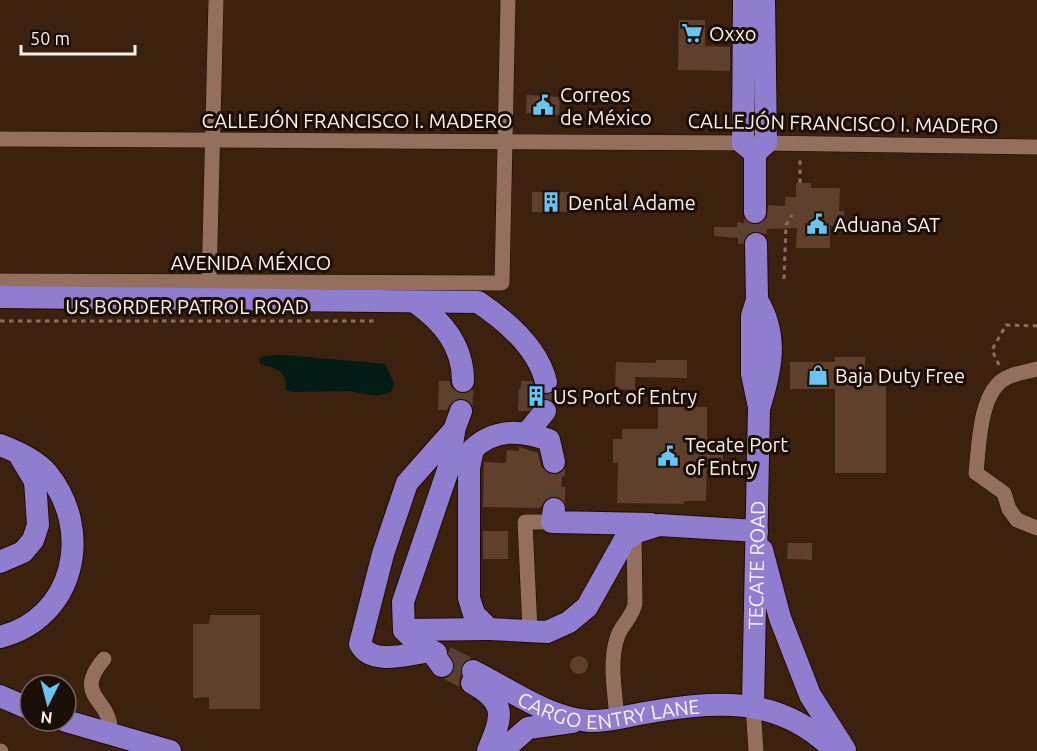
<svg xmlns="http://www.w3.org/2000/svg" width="1037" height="751" font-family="Ubuntu,sans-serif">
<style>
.water{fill:#031c15}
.building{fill:#5e402d}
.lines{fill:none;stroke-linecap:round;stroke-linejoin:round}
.highway-tunnel{stroke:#5a4030;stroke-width:22;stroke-dasharray:22 11;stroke-linecap:butt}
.minor-casing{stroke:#230900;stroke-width:16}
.highway-casing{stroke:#230900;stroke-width:24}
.path{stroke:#867062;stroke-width:3;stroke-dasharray:4.5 4.5;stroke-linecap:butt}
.minor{stroke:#92705d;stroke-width:15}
.highway{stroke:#8f7ed0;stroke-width:22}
.labels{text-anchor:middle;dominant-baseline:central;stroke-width:6;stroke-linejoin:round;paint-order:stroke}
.poi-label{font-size:20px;fill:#fdf1ea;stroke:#1b0e07;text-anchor:start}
.street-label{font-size:20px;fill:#fdf1ea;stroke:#1b0e07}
</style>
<rect width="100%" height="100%" fill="#3d210f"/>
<path class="water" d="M 283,355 L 385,364 L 394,383 L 391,392 L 376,396 L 349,391 L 294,392 L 286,390 C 288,371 276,368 260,364 L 259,359 L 264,356 Z"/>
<g class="building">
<polygon points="679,20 705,20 705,46 730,47 730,71 678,70"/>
<polygon points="527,95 560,97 559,115 526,113"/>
<polygon points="796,183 811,183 811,188 840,188 839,211 844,211 845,227 830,226 830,248 796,248 797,228 761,229 760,232 749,233 743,244 738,244 738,238 714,236 714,227 737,227 737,222 754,225 762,223 767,218 768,205 785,206 785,197 796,197"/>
<polygon points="532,192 569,192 570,212 532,212"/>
<polygon points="835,357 865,357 865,380 886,380 886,473 835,473 835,389 790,389 790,362 835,362"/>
<polygon points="656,360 687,360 687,378 635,377 635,390 615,389 616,362 656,363"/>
<polygon points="439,381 449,381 452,388 458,393 469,393 469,400 458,398 452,401 447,410 438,410"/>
<polygon points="521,381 532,381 537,392 543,395 552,393 552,400 541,398 528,411 520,411"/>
<polygon points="658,407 707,407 707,448 723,448 723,464 707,464 706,501 684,501 684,504 617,503 618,463 613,463 613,439 622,439 622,429 658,429"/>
<polygon points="519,447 538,453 541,466 549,475 562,473 561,498 549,497 540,508 483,507 484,462 506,463 507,450 519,451"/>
<rect x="483" y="531" width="25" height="28"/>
<polygon points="788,543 812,543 812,560 787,559"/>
<polygon points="210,615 260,615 260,709 209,709 209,697 193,698 193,624 209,624"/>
<polygon points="450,650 468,659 461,665 459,687 444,679 455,671 455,664"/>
<circle cx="579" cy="665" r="9"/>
</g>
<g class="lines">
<g class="highway-tunnel">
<polyline points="755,212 756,244"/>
<polyline points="461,411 463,381"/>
<polyline points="529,411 530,381"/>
<polyline points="545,411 546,382"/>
<polyline points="554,509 554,462"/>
<polyline points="446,657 473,671"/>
</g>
<g class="minor-casing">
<g id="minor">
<polyline points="0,139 755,143 1037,147"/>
<polyline points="0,281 502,283 508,0"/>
<polyline points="209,284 216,0"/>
<path d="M 1037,369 C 1027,372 1015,373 1006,378 C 979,392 979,447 976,473 L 1004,493 L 1009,509 L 1017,520 L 1037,528"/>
<polyline points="530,630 525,522 552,522"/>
<path d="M 104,659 C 71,698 113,698 110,733"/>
<polyline points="753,705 756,751"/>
<path d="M 617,718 C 615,693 609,662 617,638 C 621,625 632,618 635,604 L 634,535"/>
<polyline points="0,751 1,751"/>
</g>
</g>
<g class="highway-casing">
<g id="highway">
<polyline points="744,0 743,143 755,153"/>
<polyline points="755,212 755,153 766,143 764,0"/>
<polyline points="756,244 757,300 752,316 752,374 759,407"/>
<path d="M 0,297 L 478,302 C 505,320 538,348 546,382"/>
<path d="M 415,302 C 442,321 463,345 463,381"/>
<polyline points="528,432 545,411"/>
<path d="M 0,445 C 16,451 36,460 47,473 C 94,530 75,618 0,637"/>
<path d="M 554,462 L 549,440 C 522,430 495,428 473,449 L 469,468 L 469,598 L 474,614 L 489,629 L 547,632 L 569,622 L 587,607 L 624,541 L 637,532 L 659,525 L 757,531"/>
<polyline points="554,509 552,522 651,524"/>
<polyline points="762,550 780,618 810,695 845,750"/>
<polyline points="0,562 23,552 33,540 38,525 35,481 21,458"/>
<polyline points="404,630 489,629"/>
<polyline points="436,653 417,643 404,630 403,602 448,470 454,432"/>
<path d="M 442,666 L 431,651 C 412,653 372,667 360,644 L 383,554 L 407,483 L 454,430 L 461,411"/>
<path id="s1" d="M 473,671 C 509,689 548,718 589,721 C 606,722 623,717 639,714 C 713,701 778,693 835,751"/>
<path d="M 472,683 C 508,703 502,717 488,751"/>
<polyline points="0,696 30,709"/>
<path id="s2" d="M 753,705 L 759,408 C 771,371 779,335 757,300"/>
<polyline points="66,721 170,751"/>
<polyline points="502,751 528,728 572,722"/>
</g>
</g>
<g class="path">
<polyline points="800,183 800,158"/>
<polyline points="784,279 786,225 792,215"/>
<polyline points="0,321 375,321"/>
<polyline points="999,365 992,350 1006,325 1037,326"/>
</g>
<use href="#minor" class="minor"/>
<use href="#highway" class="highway"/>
</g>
<defs>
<g id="supermarket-bare" transform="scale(1.62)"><path d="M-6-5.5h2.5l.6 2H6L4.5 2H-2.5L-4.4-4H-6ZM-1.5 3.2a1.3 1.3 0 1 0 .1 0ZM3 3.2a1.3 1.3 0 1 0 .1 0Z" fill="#68c4f0" stroke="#1b0e07" stroke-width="2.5" paint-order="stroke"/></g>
<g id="civic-bare" transform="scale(1.62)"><path d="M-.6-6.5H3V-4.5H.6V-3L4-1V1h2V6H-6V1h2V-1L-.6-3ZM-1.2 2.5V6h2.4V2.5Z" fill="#68c4f0" stroke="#1b0e07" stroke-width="2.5" paint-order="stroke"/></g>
<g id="building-bare" transform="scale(1.62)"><path d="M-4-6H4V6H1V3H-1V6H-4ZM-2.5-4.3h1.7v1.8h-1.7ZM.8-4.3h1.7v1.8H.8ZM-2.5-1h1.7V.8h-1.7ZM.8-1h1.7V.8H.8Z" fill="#68c4f0" stroke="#1b0e07" stroke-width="2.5" paint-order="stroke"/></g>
<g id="shop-bare" transform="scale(1.62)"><path d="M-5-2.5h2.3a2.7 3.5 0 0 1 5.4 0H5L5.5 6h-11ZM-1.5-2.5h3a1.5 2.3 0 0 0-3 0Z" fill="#68c4f0" stroke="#1b0e07" stroke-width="2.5" paint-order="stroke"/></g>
</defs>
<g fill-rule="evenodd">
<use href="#supermarket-bare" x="692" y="33"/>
<use href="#civic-bare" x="543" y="105"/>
<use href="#building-bare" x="551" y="202"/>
<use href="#civic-bare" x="817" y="224"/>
<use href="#shop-bare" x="818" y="375"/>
<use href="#building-bare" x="536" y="396"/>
<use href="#civic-bare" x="668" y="456"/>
</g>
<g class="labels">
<g class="poi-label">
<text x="709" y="33">Oxxo</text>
<text x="560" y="94">Correos<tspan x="560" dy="23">de México</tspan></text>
<text x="568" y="202">Dental Adame</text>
<text x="834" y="224">Aduana SAT</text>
<text x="835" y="375">Baja Duty Free</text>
<text x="553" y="396">US Port of Entry</text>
<text x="685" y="444">Tecate Port<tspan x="685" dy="23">of Entry</tspan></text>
</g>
<g class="street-label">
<text x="357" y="120">CALLEJÓN FRANCISCO I. MADERO</text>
<text transform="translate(843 123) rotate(1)">CALLEJÓN FRANCISCO I. MADERO</text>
<text x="251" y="262">AVENIDA MÉXICO</text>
<text x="187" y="306">US BORDER PATROL ROAD</text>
<text stroke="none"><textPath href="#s2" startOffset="140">TECATE ROAD</textPath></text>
<text stroke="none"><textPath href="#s1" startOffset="146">CARGO ENTRY LANE</textPath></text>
</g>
</g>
<g transform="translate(48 703) rotate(186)"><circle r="28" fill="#1b0e07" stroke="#756962" stroke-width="1.5"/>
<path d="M0-4.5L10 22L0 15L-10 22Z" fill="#68c4f0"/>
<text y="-9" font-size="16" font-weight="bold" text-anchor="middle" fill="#fdf1ea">N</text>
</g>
<path d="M21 45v9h114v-9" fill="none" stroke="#fdf1ea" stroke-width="3"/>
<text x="30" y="45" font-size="18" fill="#fdf1ea" stroke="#1b0e07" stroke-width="4.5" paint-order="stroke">50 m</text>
</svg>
